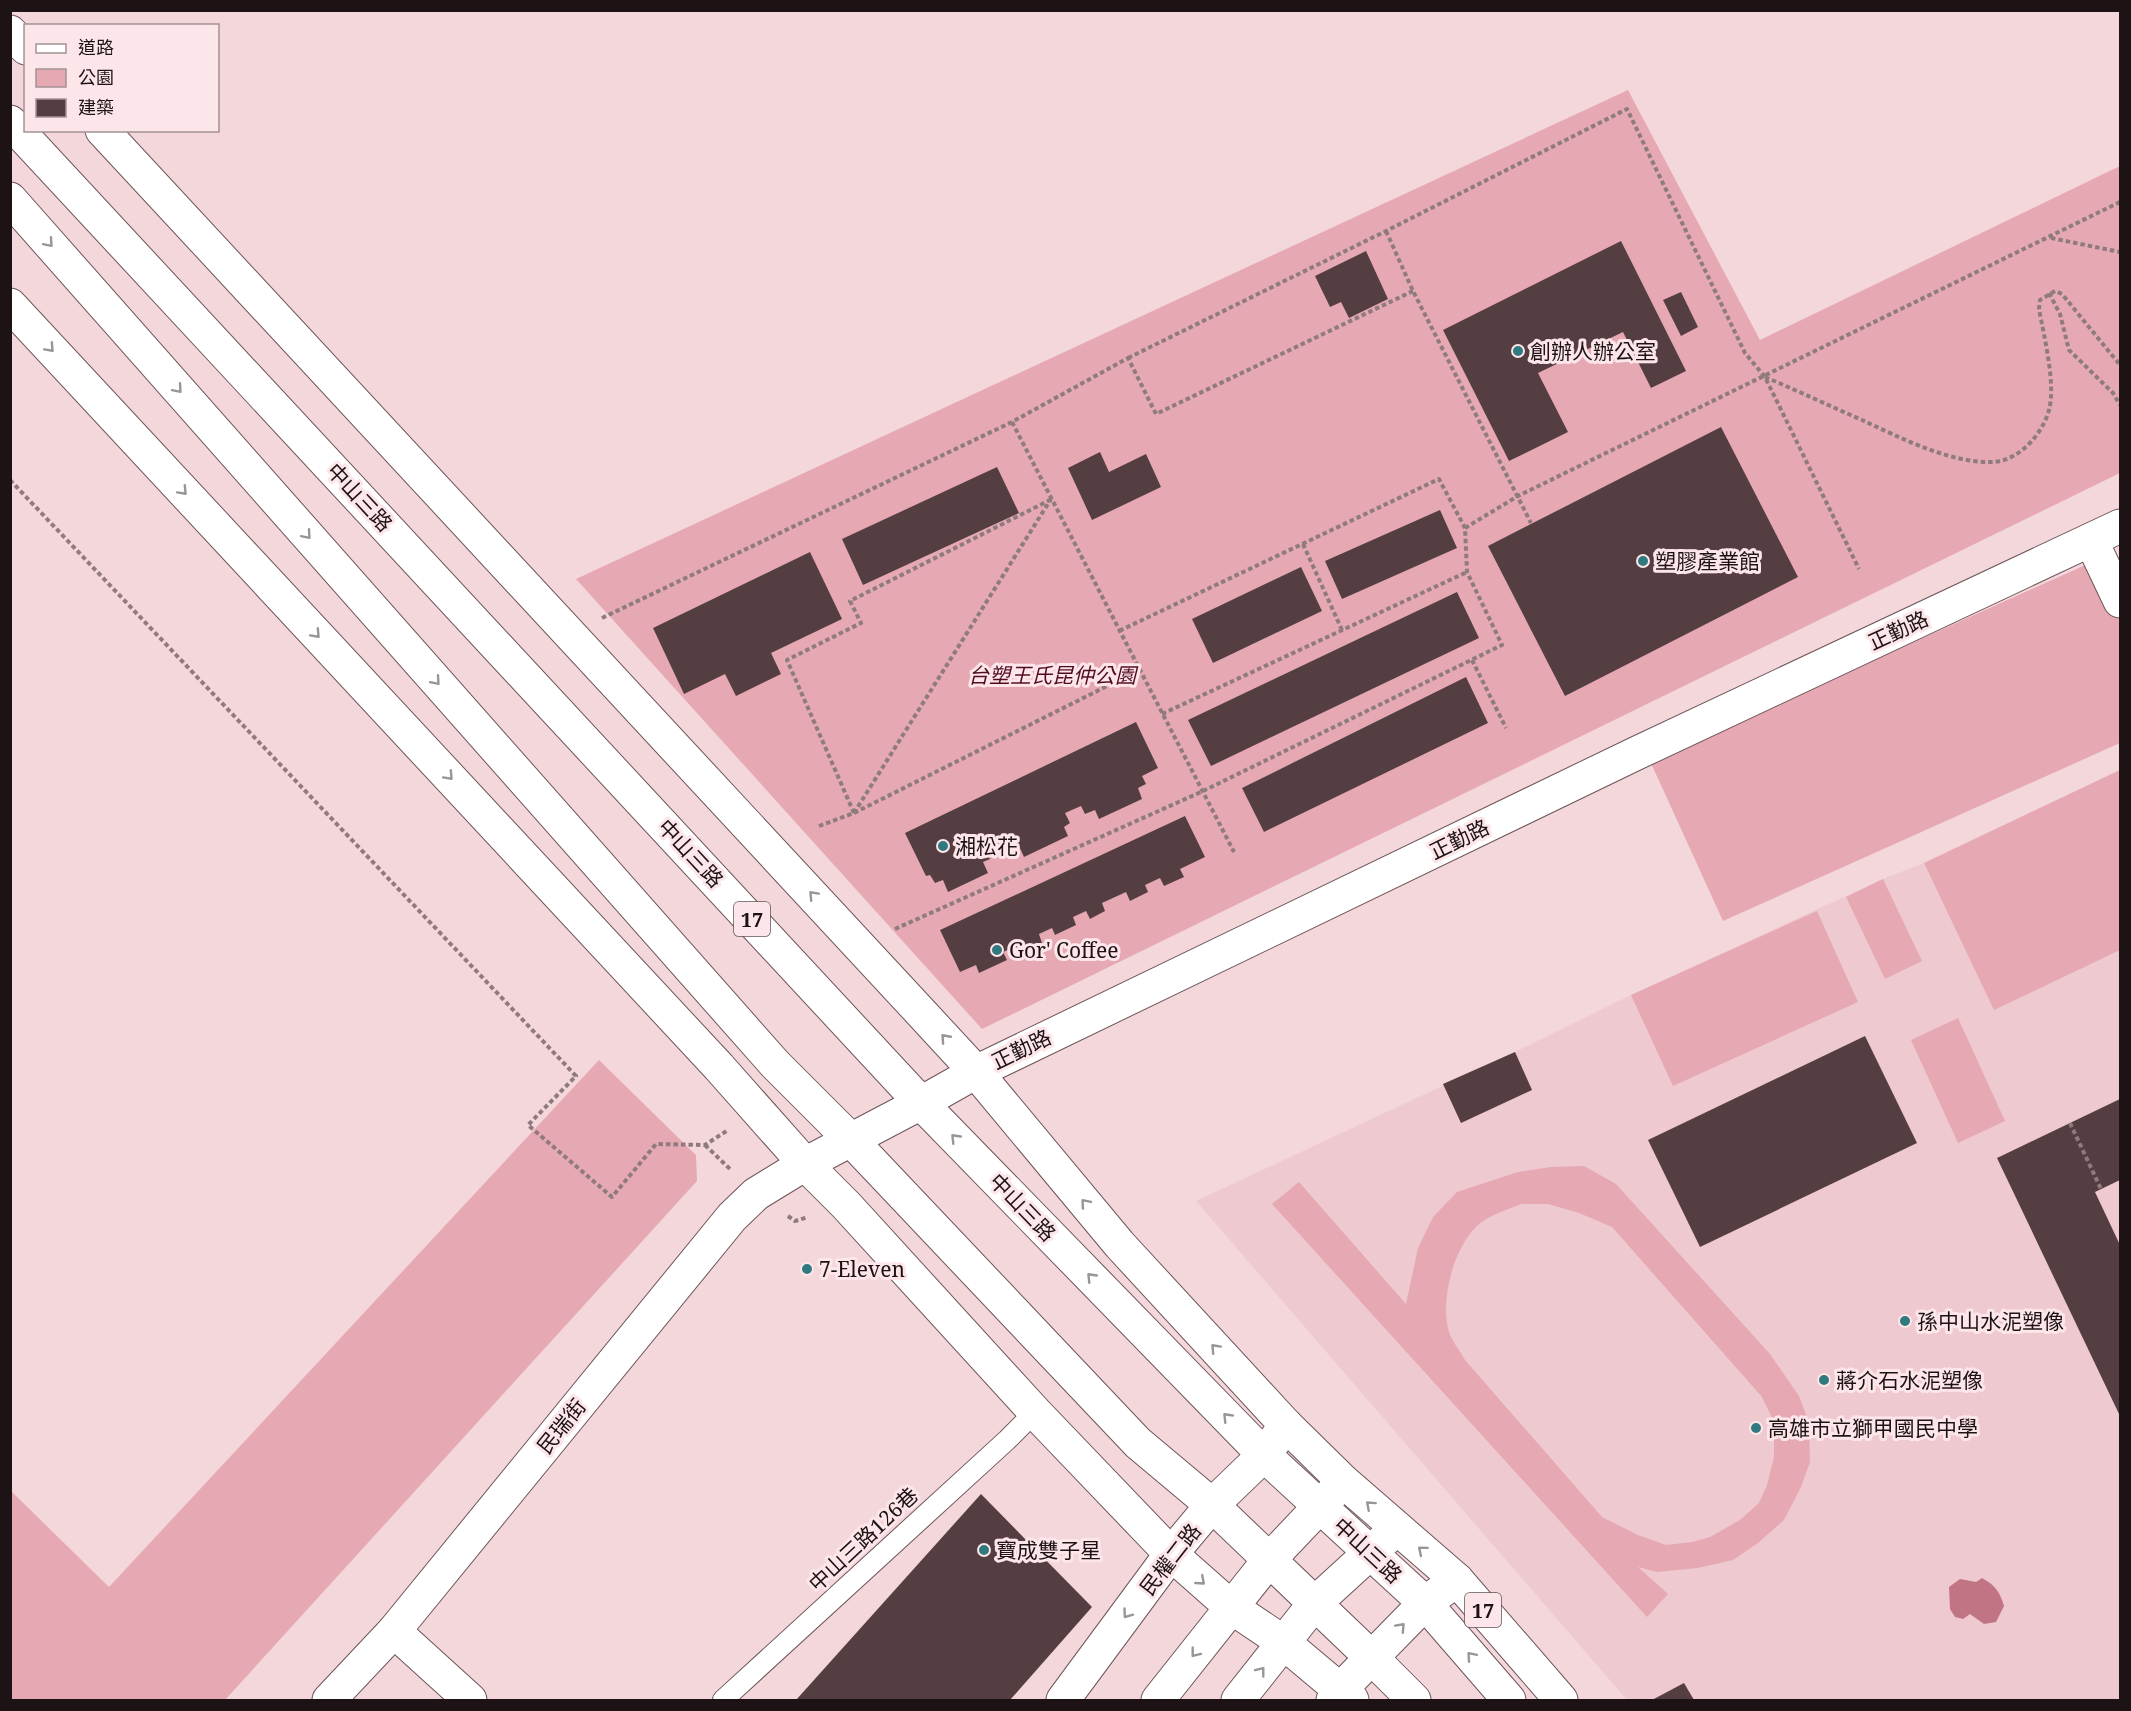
<svg xmlns="http://www.w3.org/2000/svg" width="2131" height="1711" font-family="'Noto Serif','Noto Sans TC',serif">
<style>
.built{fill:#eec9cf}
.green{fill:#e6a9b4;fill-rule:evenodd}
.water{fill:#c17584}
.building{fill:#553e42}
.lines{fill:none;stroke-linecap:round;stroke-linejoin:round}
.service-casing{stroke:#6d5559;stroke-width:22}
.minor-casing{stroke:#6d5559;stroke-width:35}
.tertiary-casing{stroke:#6d5559;stroke-width:35}
.secondary-casing{stroke:#6d5559;stroke-width:35}
.primary-casing{stroke:#6d5559;stroke-width:35}
.path{stroke:#8f7b7e;stroke-width:4;stroke-dasharray:4.5 3;stroke-linecap:butt}
.service{stroke:#fff;stroke-width:20}
.minor{stroke:#fff;stroke-width:33}
.tertiary{stroke:#fff;stroke-width:33}
.secondary{stroke:#fff;stroke-width:33}
.primary{stroke:#fff;stroke-width:33}
.oneway{stroke:#999596}
.poi-dot{fill:#30797f;stroke:#fde6e9;stroke-width:2}
.labels{text-anchor:middle;dominant-baseline:central;stroke-width:6;stroke-linejoin:round;paint-order:stroke}
.shield{fill:#fde6e9;stroke:#605255;stroke-width:1.5}
.shield-label{font-size:20px;font-weight:bold;fill:#1d1315}
.poi-label{font-size:21px;fill:#1d1315;stroke:#fde6e9;text-anchor:start}
.street-label{font-size:21px;fill:#1d1315;stroke:#fde6e9}
.park-label{font-size:21px;font-style:italic;fill:#510c22;stroke:#fde6e9}
</style>
<rect width="100%" height="100%" fill="#f4d7db"/>
<polygon class="built" points="2120,770 2120,1700 1627,1700 1196,1201 1515,1052 1631,995 1883,879 1924,863"/>
<g class="green">
<polygon points="1628,90 1760,340 2120,166 2120,473 982,1029 576,579"/>
<polygon points="2112,553 2120,571 2120,743 1723,921 1650,761"/>
<polygon points="2120,770 2120,950 1994,1010 1924,863"/>
<polygon points="1883,879 1922,961 1885,979 1846,897"/>
<polygon points="1817,911 1858,1002 1673,1086 1631,995"/>
<polygon points="1958,1018 2005,1121 1958,1143 1911,1040"/>
<polygon points="599,1060 696,1155 697,1181 225,1700 11,1700 11,1491 109,1587"/>
<path d="M 1584,1166 L 1616,1184 L 1770,1354 L 1799,1396 L 1809,1422 L 1810,1462 L 1801,1487 L 1784,1520 L 1758,1543 L 1733,1560 L 1698,1568 L 1657,1572 L 1638,1567 L 1668,1594 L 1647,1617 L 1272,1204 L 1299,1182 L 1406,1304 L 1418,1248 L 1433,1217 L 1457,1192 L 1518,1172 L 1551,1167 ZM 1521,1204 L 1548,1204 L 1579,1213 L 1612,1227 L 1762,1397 L 1774,1422 L 1774,1457 L 1767,1485 L 1759,1503 L 1740,1520 L 1710,1537 L 1692,1542 L 1666,1545 L 1638,1535 L 1602,1517 L 1465,1360 C 1460,1351 1452,1341 1449,1332 C 1439,1300 1455,1240 1483,1221 C 1494,1214 1509,1209 1521,1204 Z"/>
</g>
<path class="water" d="M 1982,1578 C 1995,1585 2000,1592 2004,1606 L 1996,1622 L 1984,1624 L 1970,1614 L 1963,1619 L 1955,1617 L 1950,1609 L 1949,1587 L 1960,1579 L 1976,1582 Z"/>
<g class="building">
<polygon points="1621,241 1686,371 1651,388 1623,332 1538,373 1568,432 1509,461 1443,330"/>
<polygon points="1366,251 1388,299 1349,318 1341,302 1330,307 1315,276"/>
<polygon points="1681,292 1698,327 1681,336 1663,300"/>
<polygon points="1721,427 1798,577 1565,696 1488,546"/>
<polygon points="1100,452 1109,472 1146,454 1161,487 1092,520 1068,468"/>
<polygon points="997,467 1019,513 863,585 842,539"/>
<polygon points="1440,510 1457,548 1342,599 1325,561"/>
<polygon points="810,552 842,619 771,653 781,674 736,696 725,674 684,694 653,628"/>
<polygon points="1301,567 1322,611 1213,663 1192,619"/>
<polygon points="1457,592 1479,638 1211,766 1188,720"/>
<polygon points="1466,677 1488,723 1264,832 1242,788"/>
<polygon points="1136,722 1158,768 1142,776 1146,784 1138,788 1142,799 1099,819 1095,810 1085,814 1081,806 1065,813 1070,823 1064,827 1068,836 1024,857 1019,846 1011,850 1006,840 986,850 990,859 983,862 988,873 948,892 943,880 935,883 930,875 926,876 905,833"/>
<polygon points="1185,816 1205,857 1180,869 1184,877 1164,886 1160,878 1145,885 1148,892 1130,901 1126,892 1102,903 1105,911 1090,919 1086,911 1073,917 1076,925 1055,935 1052,928 1039,934 1042,943 1019,953 1015,947 1003,952 1007,960 979,973 976,965 960,972 940,930"/>
<polygon points="1865,1036 1917,1143 1700,1247 1648,1140"/>
<polygon points="1515,1052 1532,1090 1461,1123 1443,1084"/>
<polygon points="2120,1099 2120,1180 2095,1192 2120,1245 2120,1416 1997,1158"/>
<polygon points="981,1494 1092,1607 1010,1700 796,1700"/>
<polygon points="1684,1683 1694,1700 1652,1700"/>
</g>
<g class="lines">
<g class="service-casing">
<polyline id="service" points="723,1700 1007,1440 1035,1412"/>
</g>
<g class="minor-casing">
<g id="minor">
<polyline points="2091,540 2120,601"/>
<polyline points="394,1631 470,1700"/>
<polyline points="329,1700 394,1631 732,1217 756,1194 805,1164 921,1103 976,1072 1639,752 2120,526"/>
</g>
</g>
<g class="tertiary-casing">
<g id="tertiary">
<polyline points="1063,1700 1171,1554 1212,1505 1264,1455 1286,1425"/>
<polyline points="1333,1700 1341,1689 1425,1603 1457,1580"/>
</g>
</g>
<g class="secondary-casing">
<g id="secondary">
<polyline points="1158,1700 1269,1560 1340,1485"/>
<polyline points="1238,1700 1314,1604 1396,1529"/>
</g>
</g>
<g class="primary-casing">
<g id="primary">
<polyline points="10,32 26,48"/>
<polyline points="10,122 921,1103 1264,1455 1425,1603 1509,1700"/>
<polyline points="102,130 927,1019 976,1072 1120,1245 1286,1425 1343,1481 1457,1580 1561,1700"/>
<polyline points="10,199 775,1064 851,1140 1138,1443 1212,1505 1372,1658 1414,1700"/>
<polyline points="10,305 719,1067 805,1164 846,1205 1035,1412 1171,1554 1231,1607 1283,1642 1352,1700"/>
</g>
</g>
<g class="path">
<polyline points="1386,231 1413,291 1531,523"/>
<polyline points="2051,238 2120,252"/>
<polyline points="2049,293 2060,314 2069,350 2113,393 2120,405"/>
<polyline points="1128,358 1386,231 1627,109 1745,353 1765,377 1859,569"/>
<path d="M 1765,377 C 1798,391 1830,406 1862,420 C 1901,438 1949,463 1992,462 C 2019,461 2042,435 2049,410 C 2056,384 2044,336 2039,309 L 2040,300 L 2055,291 L 2062,294 L 2120,365"/>
<polyline points="1012,422 1234,852"/>
<polyline points="10,480 576,1076 528,1125 612,1197 656,1144 705,1145 728,1130"/>
<polyline points="1465,528 1518,496 2120,202"/>
<polyline points="1303,544 1342,630"/>
<polyline points="602,618 1012,422 1128,358 1156,414 1413,291"/>
<polyline points="1472,660 1506,728"/>
<polyline points="1162,714 1467,572"/>
<polyline points="854,813 787,660 861,623 850,601 1052,499"/>
<polyline points="854,813 1051,499"/>
<polyline points="819,826 854,813 1139,670"/>
<polyline points="895,929 1201,792 1502,645 1467,572 1465,528 1439,479 1119,631"/>
<polyline points="2070,1123 2101,1189"/>
<polyline points="705,1145 731,1170"/>
<polyline points="788,1216 795,1221 808,1217"/>
</g>
<use href="#service" class="service"/>
<use href="#minor" class="minor"/>
<use href="#tertiary" class="tertiary"/>
<use href="#secondary" class="secondary"/>
<use href="#primary" class="primary"/>
</g>
<defs><path id="oneway-chevron" d="M-2-3.5L2.5 0L-2 3.5" fill="none" stroke-width="1.6" stroke-linecap="round" stroke-linejoin="round" transform="scale(1.5)"/></defs>
<g class="oneway">
<use href="#oneway-chevron" transform="translate(49 243) rotate(49)"/>
<use href="#oneway-chevron" transform="translate(50 348) rotate(47)"/>
<use href="#oneway-chevron" transform="translate(178 389) rotate(49)"/>
<use href="#oneway-chevron" transform="translate(183 491) rotate(47)"/>
<use href="#oneway-chevron" transform="translate(307 535) rotate(49)"/>
<use href="#oneway-chevron" transform="translate(316 634) rotate(47)"/>
<use href="#oneway-chevron" transform="translate(436 681) rotate(49)"/>
<use href="#oneway-chevron" transform="translate(449 776) rotate(47)"/>
<use href="#oneway-chevron" transform="translate(813 895) rotate(-133)"/>
<use href="#oneway-chevron" transform="translate(945 1038) rotate(-132)"/>
<use href="#oneway-chevron" transform="translate(955 1138) rotate(-134)"/>
<use href="#oneway-chevron" transform="translate(1085 1203) rotate(-130)"/>
<use href="#oneway-chevron" transform="translate(1091 1277) rotate(-134)"/>
<use href="#oneway-chevron" transform="translate(1215 1348) rotate(-133)"/>
<use href="#oneway-chevron" transform="translate(1227 1417) rotate(-134)"/>
<use href="#oneway-chevron" transform="translate(1370 1505) rotate(-138)"/>
<use href="#oneway-chevron" transform="translate(1422 1550) rotate(-140)"/>
<use href="#oneway-chevron" transform="translate(1201 1581) rotate(41)"/>
<use href="#oneway-chevron" transform="translate(1127 1614) rotate(126)"/>
<use href="#oneway-chevron" transform="translate(1401 1627) rotate(-47)"/>
<use href="#oneway-chevron" transform="translate(1195 1653) rotate(128)"/>
<use href="#oneway-chevron" transform="translate(1471 1656) rotate(-131)"/>
<use href="#oneway-chevron" transform="translate(1261 1671) rotate(-52)"/>
</g>
<g class="poi-dot">
<circle cx="1518" cy="351" r="6"/>
<circle cx="1643" cy="561" r="6"/>
<circle cx="943" cy="846" r="6"/>
<circle cx="997" cy="950" r="6"/>
<circle cx="807" cy="1269" r="6"/>
<circle cx="1905" cy="1321" r="6"/>
<circle cx="1824" cy="1380" r="6"/>
<circle cx="1756" cy="1428" r="6"/>
<circle cx="984" cy="1550" r="6"/>
</g>
<g class="labels">
<g class="shield">
<rect x="734" y="902" width="36" height="34" rx="4.5"/>
<rect x="1465" y="1593" width="36" height="34" rx="4.5"/>
</g>
<g class="shield-label">
<text x="752" y="919">17</text>
<text x="1483" y="1610">17</text>
</g>
<g class="poi-label">
<text x="1530" y="351">創辦人辦公室</text>
<text x="1655" y="561">塑膠產業館</text>
<text x="955" y="846">湘松花</text>
<text x="1009" y="950">Gor' Coffee</text>
<text x="819" y="1269">7-Eleven</text>
<text x="1917" y="1321">孫中山水泥塑像</text>
<text x="1836" y="1380">蔣介石水泥塑像</text>
<text x="1768" y="1428">高雄市立獅甲國民中學</text>
<text x="996" y="1550">寶成雙子星</text>
</g>
<g class="street-label">
<text transform="translate(360 497) rotate(47)">中山三路</text>
<text transform="translate(1898 630) rotate(-25)">正勤路</text>
<text transform="translate(1459 839) rotate(-26)">正勤路</text>
<text transform="translate(691 853) rotate(47)">中山三路</text>
<text transform="translate(1021 1049) rotate(-26)">正勤路</text>
<text transform="translate(1023 1207) rotate(46)">中山三路</text>
<text transform="translate(561 1426) rotate(-51)">民瑞街</text>
<text transform="translate(863 1539) rotate(-43)">中山三路126巷</text>
<text transform="translate(1368 1550) rotate(43)">中山三路</text>
<text transform="translate(1170 1559) rotate(-52)">民權二路</text>
</g>
<g class="park-label">
<text x="1052" y="675">台塑王氏昆仲公園</text>
</g>
</g>
<rect width="2131" height="1711" fill="none" stroke="#1d1315" stroke-width="24"/>
<rect x="24" y="24" width="195" height="108" fill="#fde6e9" stroke="#a39294" stroke-width="1.5"/>
<rect x="36" y="44" width="30" height="9" fill="#ffffff" stroke="#a39294" stroke-width="1.5"/>
<text x="78" y="54" font-size="18" fill="#1d1315">道路</text>
<rect x="36" y="69" width="30" height="18" fill="#e6a9b4" stroke="#a39294" stroke-width="1.5"/>
<text x="78" y="84" font-size="18" fill="#1d1315">公園</text>
<rect x="36" y="99" width="30" height="18" fill="#553e42" stroke="#a39294" stroke-width="1.5"/>
<text x="78" y="114" font-size="18" fill="#1d1315">建築</text>
</svg>
